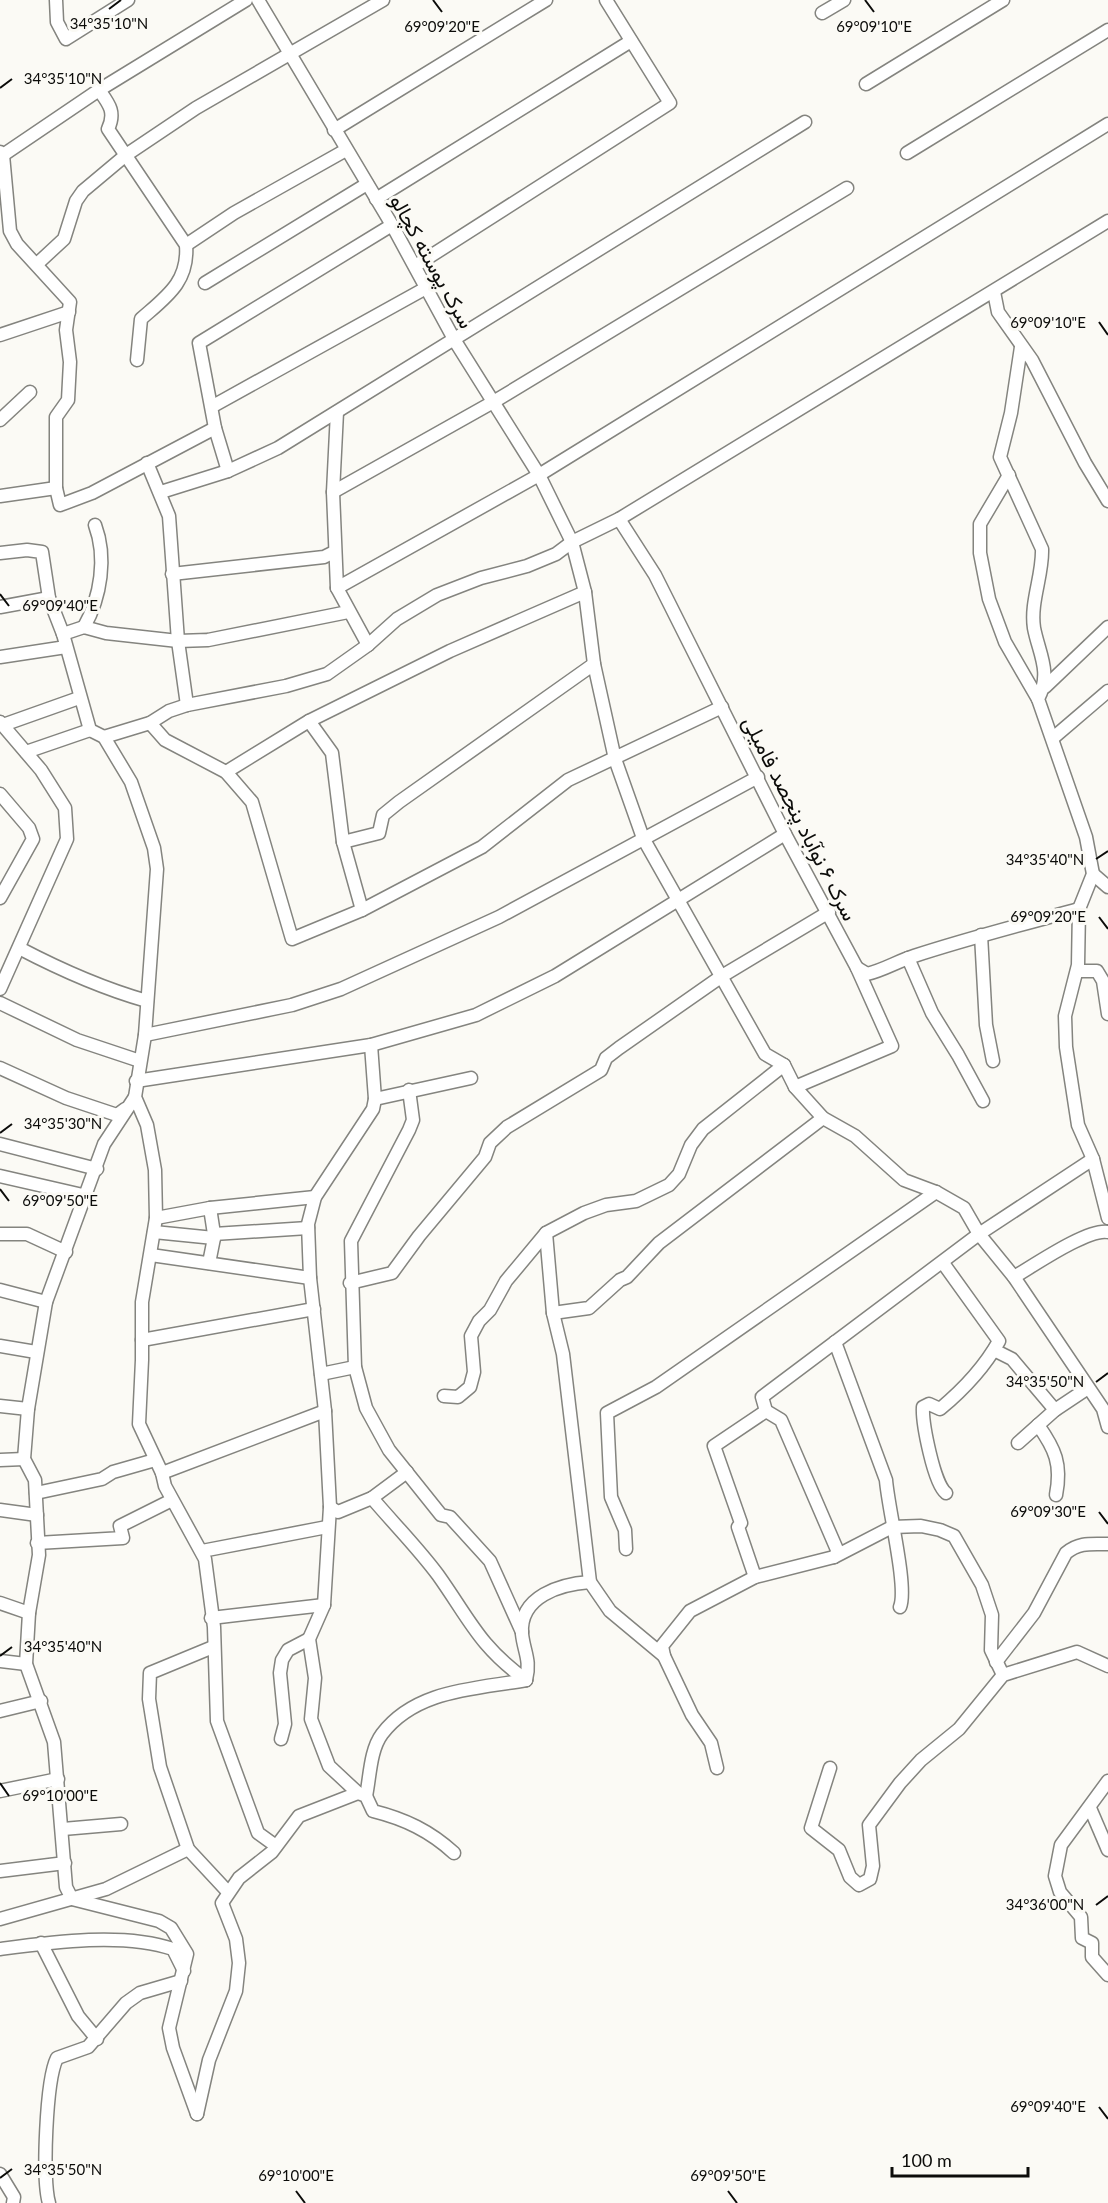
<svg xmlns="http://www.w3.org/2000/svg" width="1108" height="2203" font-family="Lato,Vazirmatn,sans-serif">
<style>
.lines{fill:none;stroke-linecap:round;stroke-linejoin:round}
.minor-casing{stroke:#84847f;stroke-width:15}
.minor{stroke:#fff;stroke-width:12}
.ticks{fill:none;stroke:#0c0c0a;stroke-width:2}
.labels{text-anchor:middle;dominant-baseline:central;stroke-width:6;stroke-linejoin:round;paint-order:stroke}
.street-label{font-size:21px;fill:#0c0c0a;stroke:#fbfaf5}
.ticks-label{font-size:15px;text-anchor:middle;fill:#0c0c0a;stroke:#fbfaf5;stroke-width:6;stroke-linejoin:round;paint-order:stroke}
</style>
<rect width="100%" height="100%" fill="#fbfaf5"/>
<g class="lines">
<g class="minor-casing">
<g id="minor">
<polyline points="56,0 57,22 66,39 128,0"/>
<polyline points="258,0 392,225 455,341 539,475 572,542 585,592 594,664 615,759 643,838 765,1054 784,1065 795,1087 823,1118 855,1136 904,1180 936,1192 964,1208 979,1234 1014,1277 1103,1409 1108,1427"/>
<polyline points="822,13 844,0"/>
<polyline points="866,84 1003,0"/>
<path d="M 99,90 C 109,104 116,112 108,129 L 186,245 C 189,282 166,297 141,319 L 137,360"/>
<polyline points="334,130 546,0"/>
<polyline points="0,152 3,155 10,231 17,244 70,302 66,330 70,362 68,400 56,417 56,488 60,505 92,493 215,428"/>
<polyline points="907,153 1108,30"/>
<polyline points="3,155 99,90 246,0"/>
<polyline points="376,199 631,41"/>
<polyline points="186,245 234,213 346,150"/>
<polyline points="37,264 64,239 76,201 83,191 126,155 196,108 383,0"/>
<polyline points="415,266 670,103 606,0"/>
<polyline points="205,283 367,184"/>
<polyline points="994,292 998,312 1032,360 1085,463 1108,501"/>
<polyline points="0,335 69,312"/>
<path d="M 1021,347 L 1011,413 L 1000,457 L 1042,549 C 1043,575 1030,602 1034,628 C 1039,654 1052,672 1038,699 L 1086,837 L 1093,874 L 1079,909 L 1078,965 L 1065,1016 L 1066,1047 L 1078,1125 L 1093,1159 L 1108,1218"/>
<polyline points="213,406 426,288"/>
<polyline points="337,412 333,492 337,588 368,645"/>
<polyline points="0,420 30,392"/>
<polyline points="147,463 169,516 178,641 187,705"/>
<polyline points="228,471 215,428 199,343 392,225"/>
<polyline points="1009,475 980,524 980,553 989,599 1005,642 1038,699"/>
<polyline points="161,492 228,471 278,448 805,122"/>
<polyline points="333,492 495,401 847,188"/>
<polyline points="0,496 56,488"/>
<polyline points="619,519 655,575 785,834 857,968 892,1046 795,1087"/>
<polyline points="0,553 27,550 42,552 49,598 63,634 90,730 104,737 131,782 154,848 157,869 145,1035 135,1097 147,1125 155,1170 156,1218 142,1302 142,1360 139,1424 162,1473 165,1486 205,1559 214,1627 217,1721 258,1833 276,1846"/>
<polyline points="172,574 324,557 334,552"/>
<polyline points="337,588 539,475 1108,124"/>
<polyline points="0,607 49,598"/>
<path d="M 84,627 C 101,597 107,557 95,525"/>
<polyline points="63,634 84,627 106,633 178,641 208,640 348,612"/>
<polyline points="0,657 66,647"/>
<polyline points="1045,687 1108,627"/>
<polyline points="309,721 332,753 343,842 362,910"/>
<polyline points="0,722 41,770 65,808 67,839 0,989"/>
<polyline points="150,723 165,740 226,772 252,802 292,939 362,910 482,847 568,780 722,707"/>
<polyline points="3,725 79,698"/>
<polyline points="104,737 150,723 169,711 187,705 286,686 327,674 368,645 397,619 437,595 481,578 527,566 556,554 572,542 619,519 1108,221"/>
<polyline points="1053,738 1108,691"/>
<polyline points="26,752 90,730"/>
<polyline points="226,772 309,721 450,651 585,592"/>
<polyline points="0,794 29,828 33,839 0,898"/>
<polyline points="343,842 379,833 383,815 399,802 594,664"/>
<polyline points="1093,874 1108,887"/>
<polyline points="981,935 986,1025 993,1061"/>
<path d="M 19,948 C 61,970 101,988 147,1001"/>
<polyline points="908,958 932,1013 958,1055 983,1101"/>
<path d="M 857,968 L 867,974 C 884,970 898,961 914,956 C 969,938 1024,924 1079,909"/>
<polyline points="1077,971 1097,971 1103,981 1108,1014"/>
<polyline points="0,1003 77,1040 140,1061"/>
<polyline points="145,1035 292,1005 341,989 499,917 758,777"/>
<path d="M 371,1045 L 375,1099 L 373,1109 L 315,1197 L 308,1224 L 310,1278 L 325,1411 L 330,1507 L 324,1605 L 309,1639 L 315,1678 L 311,1719 L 329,1766 L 358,1793 L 366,1796 L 373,1811 C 405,1819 430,1831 454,1853"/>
<polyline points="0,1068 66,1098 117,1115 125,1109"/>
<polyline points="136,1081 371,1045 476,1015 555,976 785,834"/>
<polyline points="409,1090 413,1120 409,1130 351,1241 355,1367 366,1408 389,1450 441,1515 450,1517 490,1561 522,1632"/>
<polyline points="135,1097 104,1144 46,1302 28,1409 24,1459 35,1480 39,1555 29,1613 26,1664 54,1742 66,1887 72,1899 159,1921 171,1928 187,1954 169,2028 173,2048 197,2114"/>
<polyline points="375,1099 471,1078"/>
<polyline points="0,1144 97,1169"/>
<polyline points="0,1176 87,1196"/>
<polyline points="210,1208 214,1234"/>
<polyline points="156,1218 210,1208 315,1197"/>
<polyline points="154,1232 214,1238 214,1234 308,1228"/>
<polyline points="546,1233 553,1313 563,1354 590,1582 610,1611 664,1656"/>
<polyline points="0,1234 27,1234 66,1252"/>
<polyline points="151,1255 310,1278"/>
<polyline points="209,1263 214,1238"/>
<path d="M 943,1263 L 999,1341 C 984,1368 964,1389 940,1409 L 929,1404 L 923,1407 C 922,1423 934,1484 946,1493"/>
<path d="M 1014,1277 C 1033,1266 1088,1228 1108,1232"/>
<polyline points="350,1283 392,1273 419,1236 485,1157 490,1143 507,1127 601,1070 606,1058 619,1048 722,976 829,912"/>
<polyline points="0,1290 46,1302"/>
<polyline points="553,1313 589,1308 620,1280 627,1277 659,1243 823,1118"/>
<polyline points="142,1340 314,1309"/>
<path d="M 835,1342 L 886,1480 C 888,1508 908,1587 900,1607"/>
<polyline points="0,1346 36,1352"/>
<polyline points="994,1350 1012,1359 1055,1410"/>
<polyline points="321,1374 355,1367"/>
<polyline points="444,1396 458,1397 470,1387 474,1372 471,1336 479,1321 490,1310 506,1281 546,1233 584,1213 606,1205 636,1201 669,1185 679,1174 691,1145 703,1129 784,1065"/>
<polyline points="0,1406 28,1409"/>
<path d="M 1038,1425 C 1055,1449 1062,1464 1056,1495"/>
<polyline points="1018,1443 1055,1410 1088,1388"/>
<polyline points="0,1460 24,1459"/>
<polyline points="162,1473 325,1411"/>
<polyline points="36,1493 102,1479 113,1472 155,1460"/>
<path d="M 372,1498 C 394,1524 418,1548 438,1575 C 470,1620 479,1646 526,1680"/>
<polyline points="330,1507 338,1512 372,1498 407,1472"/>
<polyline points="0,1510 37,1515"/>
<polyline points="37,1543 123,1538 120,1526 172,1500"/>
<polyline points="626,1549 625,1530 611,1497 607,1413 656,1387 936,1192"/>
<polyline points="202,1551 327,1527"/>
<polyline points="834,1557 838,1552 781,1420 766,1411 762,1397 979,1234 1093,1159"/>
<polyline points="755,1577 738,1527 741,1523 714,1446 766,1411"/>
<polyline points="0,1603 29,1613"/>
<polyline points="211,1618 324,1605"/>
<polyline points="213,1647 150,1673 149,1699 160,1767 188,1849 228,1892"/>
<polyline points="0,1661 26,1664"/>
<path d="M 996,1662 L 1034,1613 L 1066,1553 C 1079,1542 1091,1544 1108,1544"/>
<path d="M 526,1680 C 531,1660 524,1652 522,1634 C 519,1596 561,1584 590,1582"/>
<polyline points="0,1711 41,1701"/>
<polyline points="281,1739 285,1724 280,1673 282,1660 288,1650 309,1639"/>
<polyline points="717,1768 711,1743 692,1715 664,1656 662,1646 690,1611 755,1577 834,1557 892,1527 921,1526 940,1530 954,1536 982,1585 992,1615 991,1650 1003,1675"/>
<polyline points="830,1768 811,1828 839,1850 850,1877 859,1885 870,1879 873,1866 869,1825 900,1783 921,1760 959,1729 1003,1675 1077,1652 1108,1666"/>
<polyline points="1108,1781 1061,1845 1055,1876 1060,1892 1081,1917 1082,1938 1092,1943 1092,1957 1108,1975"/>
<polyline points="0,1791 58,1779"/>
<path d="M 366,1796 C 370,1777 370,1750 382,1734 C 416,1689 477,1689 526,1680"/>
<polyline points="1090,1808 1108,1850"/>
<polyline points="63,1829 121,1824"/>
<polyline points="0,1871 65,1863"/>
<polyline points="0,1919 106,1889 188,1849"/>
<polyline points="41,1943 78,2016 97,2039"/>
<path d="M 0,1949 C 52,1942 123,1932 173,1949 L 184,1971"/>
<polyline points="197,2114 209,2060 236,1991 239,1963 236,1939 222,1903 239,1878 272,1852 299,1816 358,1793"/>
<polyline points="0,2174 14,2197 13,2203"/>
<path d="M 49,2203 C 42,2180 46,2080 57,2058 L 88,2047 L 126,2003 L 140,1993 L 181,1981"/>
</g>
</g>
<use href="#minor" class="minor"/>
</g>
<path class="ticks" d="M 433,0 L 442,12M 865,0 L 874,12M 109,9 L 121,0M 0,88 L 12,79M 1099,322 L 1108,335M 0,594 L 9,606M 1096,859 L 1108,851M 1099,917 L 1108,929M 0,1133 L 12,1124M 0,1189 L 9,1201M 1096,1382 L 1108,1373M 1099,1512 L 1108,1524M 0,1656 L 12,1647M 0,1783 L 9,1796M 1096,1905 L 1108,1896M 1099,2107 L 1108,2119M 0,2178 L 12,2169M 296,2191 L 305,2203M 728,2191 L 737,2203"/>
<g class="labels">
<g class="street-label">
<text transform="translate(433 261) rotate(61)">سرک پوسته کچالو</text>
<text transform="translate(801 818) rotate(63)">سرک ۶ نوآباد پنجصد فامیلی</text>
</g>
</g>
<g class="ticks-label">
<text x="109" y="29">34°35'10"N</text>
<text x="442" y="32">69°09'20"E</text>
<text x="874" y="32">69°09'10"E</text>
<text x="63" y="84">34°35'10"N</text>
<text x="1048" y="328">69°09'10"E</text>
<text x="60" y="611">69°09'40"E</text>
<text x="1045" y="865">34°35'40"N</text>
<text x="1048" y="922">69°09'20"E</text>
<text x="63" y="1129">34°35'30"N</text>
<text x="60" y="1206">69°09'50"E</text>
<text x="1045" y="1387">34°35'50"N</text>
<text x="1048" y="1517">69°09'30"E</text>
<text x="63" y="1652">34°35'40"N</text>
<text x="60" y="1801">69°10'00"E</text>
<text x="1045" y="1910">34°36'00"N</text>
<text x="1048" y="2112">69°09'40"E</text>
<text x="63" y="2175">34°35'50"N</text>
<text x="296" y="2181">69°10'00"E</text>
<text x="728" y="2181">69°09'50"E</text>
</g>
<path d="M892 2167v9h136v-9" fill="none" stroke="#0c0c0a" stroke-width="3"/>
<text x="901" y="2167" font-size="18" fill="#0c0c0a" stroke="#fbfaf5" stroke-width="4.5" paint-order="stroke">100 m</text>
</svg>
